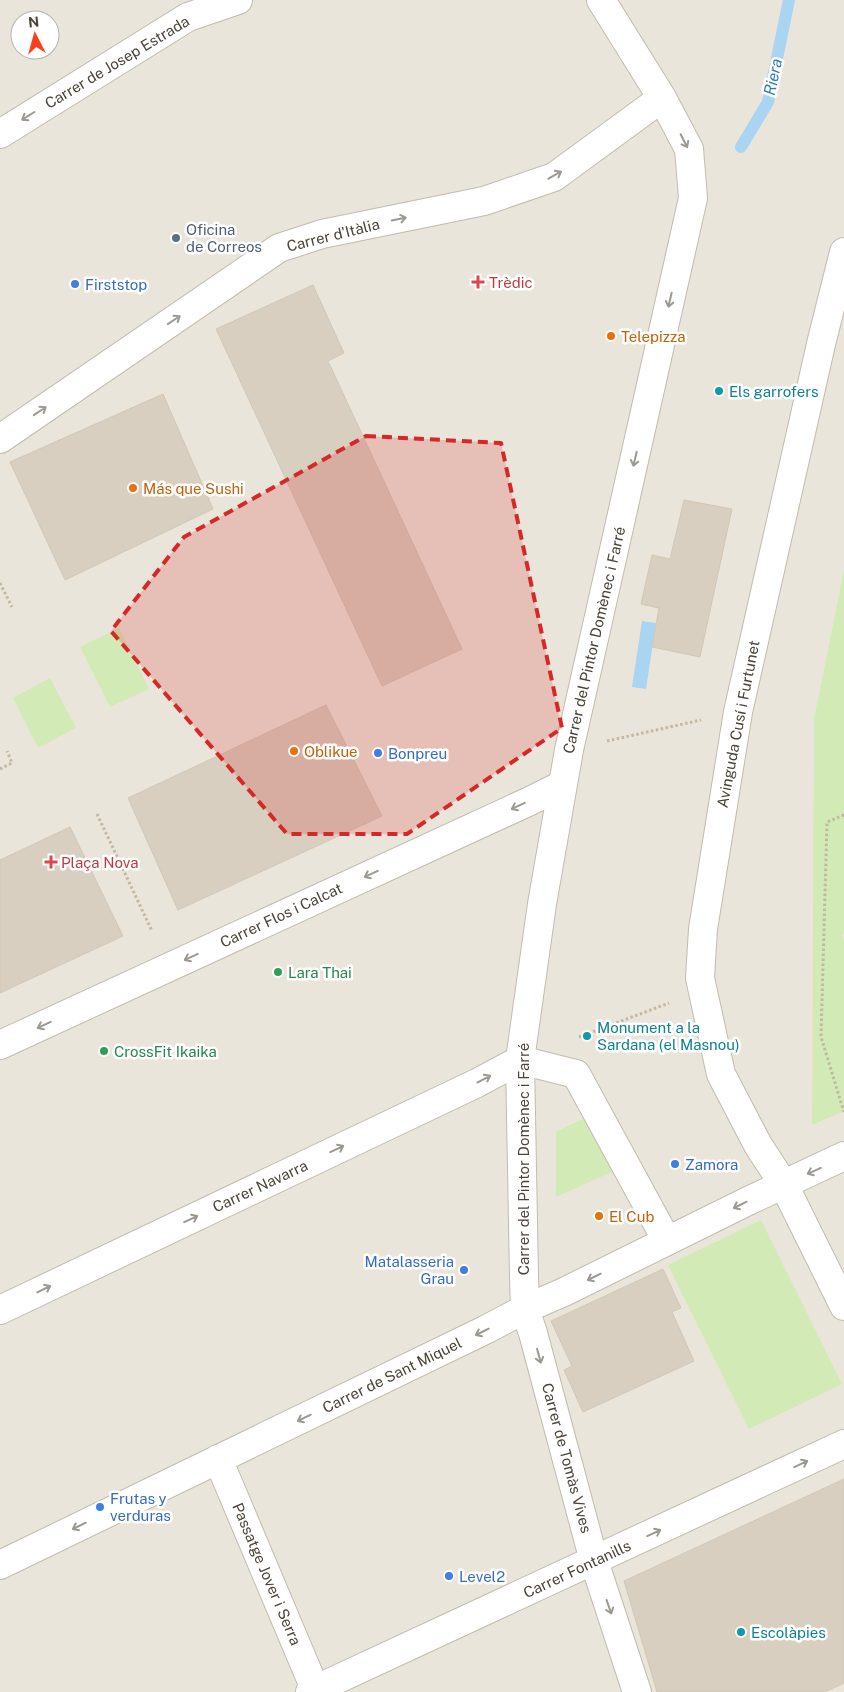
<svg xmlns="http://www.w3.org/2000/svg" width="844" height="1692" font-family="'Public Sans',sans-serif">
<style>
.residential{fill:#eae5da;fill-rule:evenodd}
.green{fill:#d2eab5}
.water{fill:#a9d4f2}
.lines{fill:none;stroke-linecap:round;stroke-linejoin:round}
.stream{stroke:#a9d4f2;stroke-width:12}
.building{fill:#d8cfc1;stroke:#d3c7b4}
.pedestrian-casing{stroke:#c2bbae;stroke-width:30}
.minor-casing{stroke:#c2bbae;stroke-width:30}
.tertiary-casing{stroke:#c2bbae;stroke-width:30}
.path{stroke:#c4b79f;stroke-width:3;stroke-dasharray:2.5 2.5;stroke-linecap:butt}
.pedestrian{stroke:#fff;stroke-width:28}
.minor{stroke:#fff;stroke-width:28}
.tertiary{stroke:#fff;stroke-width:28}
.oneway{stroke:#9c9892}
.marked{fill:#d62828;fill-opacity:0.2;stroke:#d62828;stroke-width:4;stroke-dasharray:10 6;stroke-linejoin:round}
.service-dot{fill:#5c6f8a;stroke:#fff;stroke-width:2}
.health-dot{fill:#e0444e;stroke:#fff;stroke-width:2}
.shop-dot{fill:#3f7fe0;stroke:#fff;stroke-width:2}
.food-dot{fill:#e8710a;stroke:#fff;stroke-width:2}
.culture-dot{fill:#0f9aa8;stroke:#fff;stroke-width:2}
.leisure-dot{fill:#2e9e5b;stroke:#fff;stroke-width:2}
.labels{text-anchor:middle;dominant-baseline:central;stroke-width:5;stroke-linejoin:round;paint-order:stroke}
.street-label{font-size:15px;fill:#4b4439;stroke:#fff}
.service-label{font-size:15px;fill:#4e5e75;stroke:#fff;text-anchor:start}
.health-label{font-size:15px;fill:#be3a42;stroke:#fff;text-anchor:start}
.shop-label{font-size:15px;fill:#366cbe;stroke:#fff;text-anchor:start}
.food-label{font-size:15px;fill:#c56008;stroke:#fff;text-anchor:start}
.culture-label{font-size:15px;fill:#0d838f;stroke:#fff;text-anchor:start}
.leisure-label{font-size:15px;fill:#27864d;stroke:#fff;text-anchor:start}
.water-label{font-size:16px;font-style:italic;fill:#2e7ab2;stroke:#fff}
</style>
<rect width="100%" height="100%" fill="#f6f3ec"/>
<path class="residential" d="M 0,0 L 844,0 L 844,1692 L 0,1692 ZM 20,20 L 50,20 L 50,50 L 20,50 Z"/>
<g class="green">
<polygon points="844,570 844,934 842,935 844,940 844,1111 812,1125 814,719"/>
<polygon points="119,628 149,689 110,707 80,647"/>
<polygon points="50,678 76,728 38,748 13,698"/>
<polygon points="597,1112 625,1166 556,1197 556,1132"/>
<polygon points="761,1220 842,1384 749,1429 668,1265"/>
</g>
<polygon class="water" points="642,621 656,623 646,689 632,687"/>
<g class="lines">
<polyline class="stream" points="741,147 768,102 789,0"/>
</g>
<g class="building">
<polygon points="313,285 344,353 328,361 462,649 382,686 216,329"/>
<polygon points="163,394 213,509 65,580 10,462"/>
<polygon points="684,500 732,509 700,657 652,647 659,608 641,604 652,555 670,559"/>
<polygon points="326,705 382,816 178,910 128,798"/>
<polygon points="70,827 123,936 0,993 0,860"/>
<polygon points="663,1269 681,1308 672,1312 694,1361 583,1412 564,1370 572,1366 551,1321"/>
<polygon points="844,1479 844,1683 825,1692 657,1692 624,1581"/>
</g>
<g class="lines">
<g class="pedestrian-casing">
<g id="pedestrian">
<polyline points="520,1060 576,1074 667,1241"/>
<polyline points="218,1459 315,1689"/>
</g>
</g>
<g class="minor-casing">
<g id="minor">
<polyline points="601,0 662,98 689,149 693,198 569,750 542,904 520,1060 524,1277 525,1309 533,1333 594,1561 637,1692"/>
<polyline points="0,134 188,17 238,0"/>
<polyline points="844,252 821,344 738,712 703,929 700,978 721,1074 758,1145 784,1185 844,1306"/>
<polyline points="0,439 279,248 322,234 484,201 554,177 662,98"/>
<polyline points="0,1045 530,801 562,785"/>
<polyline points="0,1565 485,1330 525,1309 564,1292 748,1201 844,1156"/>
<polyline points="310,1692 844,1444"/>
</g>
</g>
<g class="tertiary-casing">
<polyline id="tertiary" points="0,1310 477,1083 520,1060"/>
</g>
<g class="path">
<polyline points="0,583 12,607"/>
<polyline points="607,741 701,720"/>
<polyline points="0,769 12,763 7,751"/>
<polyline points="97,814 152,931"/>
<polyline points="844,815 827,822 821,1037 844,1112"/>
<polyline points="579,1037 669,1003"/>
</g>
<use href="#pedestrian" class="pedestrian"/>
<use href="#minor" class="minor"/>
<use href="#tertiary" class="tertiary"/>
</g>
<defs><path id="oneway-shaft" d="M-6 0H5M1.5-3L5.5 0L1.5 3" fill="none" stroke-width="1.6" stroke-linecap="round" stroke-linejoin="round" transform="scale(1.25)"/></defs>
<g class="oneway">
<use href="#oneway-shaft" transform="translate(28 116) rotate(148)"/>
<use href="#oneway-shaft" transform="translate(684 141) rotate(63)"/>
<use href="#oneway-shaft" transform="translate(555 175) rotate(-29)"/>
<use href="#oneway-shaft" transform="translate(399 219) rotate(-11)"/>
<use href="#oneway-shaft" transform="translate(670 300) rotate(103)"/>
<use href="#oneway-shaft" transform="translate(174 320) rotate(-34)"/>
<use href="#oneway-shaft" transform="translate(40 411) rotate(-34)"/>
<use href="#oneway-shaft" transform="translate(635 459) rotate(103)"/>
<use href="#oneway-shaft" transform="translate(518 806) rotate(155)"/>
<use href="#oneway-shaft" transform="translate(371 874) rotate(155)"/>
<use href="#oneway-shaft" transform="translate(191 957) rotate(155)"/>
<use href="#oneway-shaft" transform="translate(44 1025) rotate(155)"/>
<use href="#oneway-shaft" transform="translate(484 1079) rotate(-28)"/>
<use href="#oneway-shaft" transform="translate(337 1149) rotate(-25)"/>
<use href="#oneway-shaft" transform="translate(814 1171) rotate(156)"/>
<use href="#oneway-shaft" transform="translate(740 1205) rotate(154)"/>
<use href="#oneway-shaft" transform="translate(191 1219) rotate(-25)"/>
<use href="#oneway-shaft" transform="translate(594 1277) rotate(154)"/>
<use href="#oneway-shaft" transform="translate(44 1289) rotate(-26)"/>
<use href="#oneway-shaft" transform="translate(482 1332) rotate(154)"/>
<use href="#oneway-shaft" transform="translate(539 1356) rotate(75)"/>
<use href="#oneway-shaft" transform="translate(304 1418) rotate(154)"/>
<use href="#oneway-shaft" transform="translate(801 1464) rotate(-25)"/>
<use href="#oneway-shaft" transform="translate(79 1526) rotate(154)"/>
<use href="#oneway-shaft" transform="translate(654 1533) rotate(-25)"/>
<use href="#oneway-shaft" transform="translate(609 1607) rotate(71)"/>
</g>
<path class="marked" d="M 366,436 L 501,443 L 562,728 L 407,834 L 287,834 L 111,631 L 184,537 Z"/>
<circle class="service-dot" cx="176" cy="238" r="5"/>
<g class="health-dot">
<path d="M475.5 274.5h5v5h5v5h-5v5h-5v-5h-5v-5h5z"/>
<path d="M48.5 854.5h5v5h5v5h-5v5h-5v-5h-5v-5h5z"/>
</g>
<g class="shop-dot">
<circle cx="75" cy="284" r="5"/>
<circle cx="378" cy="753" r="5"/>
<circle cx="675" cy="1164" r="5"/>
<circle cx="464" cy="1270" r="5"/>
<circle cx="100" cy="1507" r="5"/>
<circle cx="449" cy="1576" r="5"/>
</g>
<g class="food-dot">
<circle cx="611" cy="336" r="5"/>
<circle cx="133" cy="488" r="5"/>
<circle cx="294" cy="751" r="5"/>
<circle cx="599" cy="1216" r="5"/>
</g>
<g class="culture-dot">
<circle cx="719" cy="391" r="5"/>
<circle cx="587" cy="1036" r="5"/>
<circle cx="741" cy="1632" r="5"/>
</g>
<g class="leisure-dot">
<circle cx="278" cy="972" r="5"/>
<circle cx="104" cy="1051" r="5"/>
</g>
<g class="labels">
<g class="street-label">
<text transform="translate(117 62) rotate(-31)">Carrer de Josep Estrada</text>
<text transform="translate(333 235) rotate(-14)">Carrer d'Itàlia</text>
<text transform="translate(594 640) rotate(-77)">Carrer del Pintor Domènec i Farré</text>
<text transform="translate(738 724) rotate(-79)">Avinguda Cusí i Furtunet</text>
<text transform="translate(281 915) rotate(-25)">Carrer Flos i Calcat</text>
<text transform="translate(523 1159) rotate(-90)">Carrer del Pintor Domènec i Farré</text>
<text transform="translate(260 1186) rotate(-25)">Carrer Navarra</text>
<text transform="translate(392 1375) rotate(-26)">Carrer de Sant Miquel</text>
<text transform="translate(567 1458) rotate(75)">Carrer de Tomàs Vives</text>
<text transform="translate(577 1569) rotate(-25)">Carrer Fontanills</text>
<text transform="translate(267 1574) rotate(67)">Passatge Jover i Serra</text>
</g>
<g class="service-label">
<text x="186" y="229">Oficina<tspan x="186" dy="17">de Correos</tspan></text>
</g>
<g class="health-label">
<text x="489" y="282">Trèdic</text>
<text x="61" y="862">Plaça Nova</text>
</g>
<g class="shop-label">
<text x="85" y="284">Firststop</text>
<text x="388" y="753">Bonpreu</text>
<text x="685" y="1164">Zamora</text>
<text x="454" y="1261" text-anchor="end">Matalasseria<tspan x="454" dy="17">Grau</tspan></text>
<text x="110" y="1498">Frutas y<tspan x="110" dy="17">verduras</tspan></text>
<text x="459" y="1576">Level2</text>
</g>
<g class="food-label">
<text x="621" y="336">Telepizza</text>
<text x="143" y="488">Más que Sushi</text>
<text x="304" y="751">Oblikue</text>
<text x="609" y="1216">El Cub</text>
</g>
<g class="culture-label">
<text x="729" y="391">Els garrofers</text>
<text x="597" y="1027">Monument a la<tspan x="597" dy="17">Sardana (el Masnou)</tspan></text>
<text x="751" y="1632">Escolàpies</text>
</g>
<g class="leisure-label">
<text x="288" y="972">Lara Thai</text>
<text x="114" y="1051">CrossFit Ikaika</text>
</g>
<g class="water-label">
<text transform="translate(773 77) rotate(-78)">Riera</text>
</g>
</g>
<g transform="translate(35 35) rotate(354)"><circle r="24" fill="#ffffff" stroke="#b7b4b0"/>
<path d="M0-4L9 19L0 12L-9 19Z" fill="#fc3f1d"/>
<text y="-8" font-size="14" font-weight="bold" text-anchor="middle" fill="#4b4439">N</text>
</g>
</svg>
